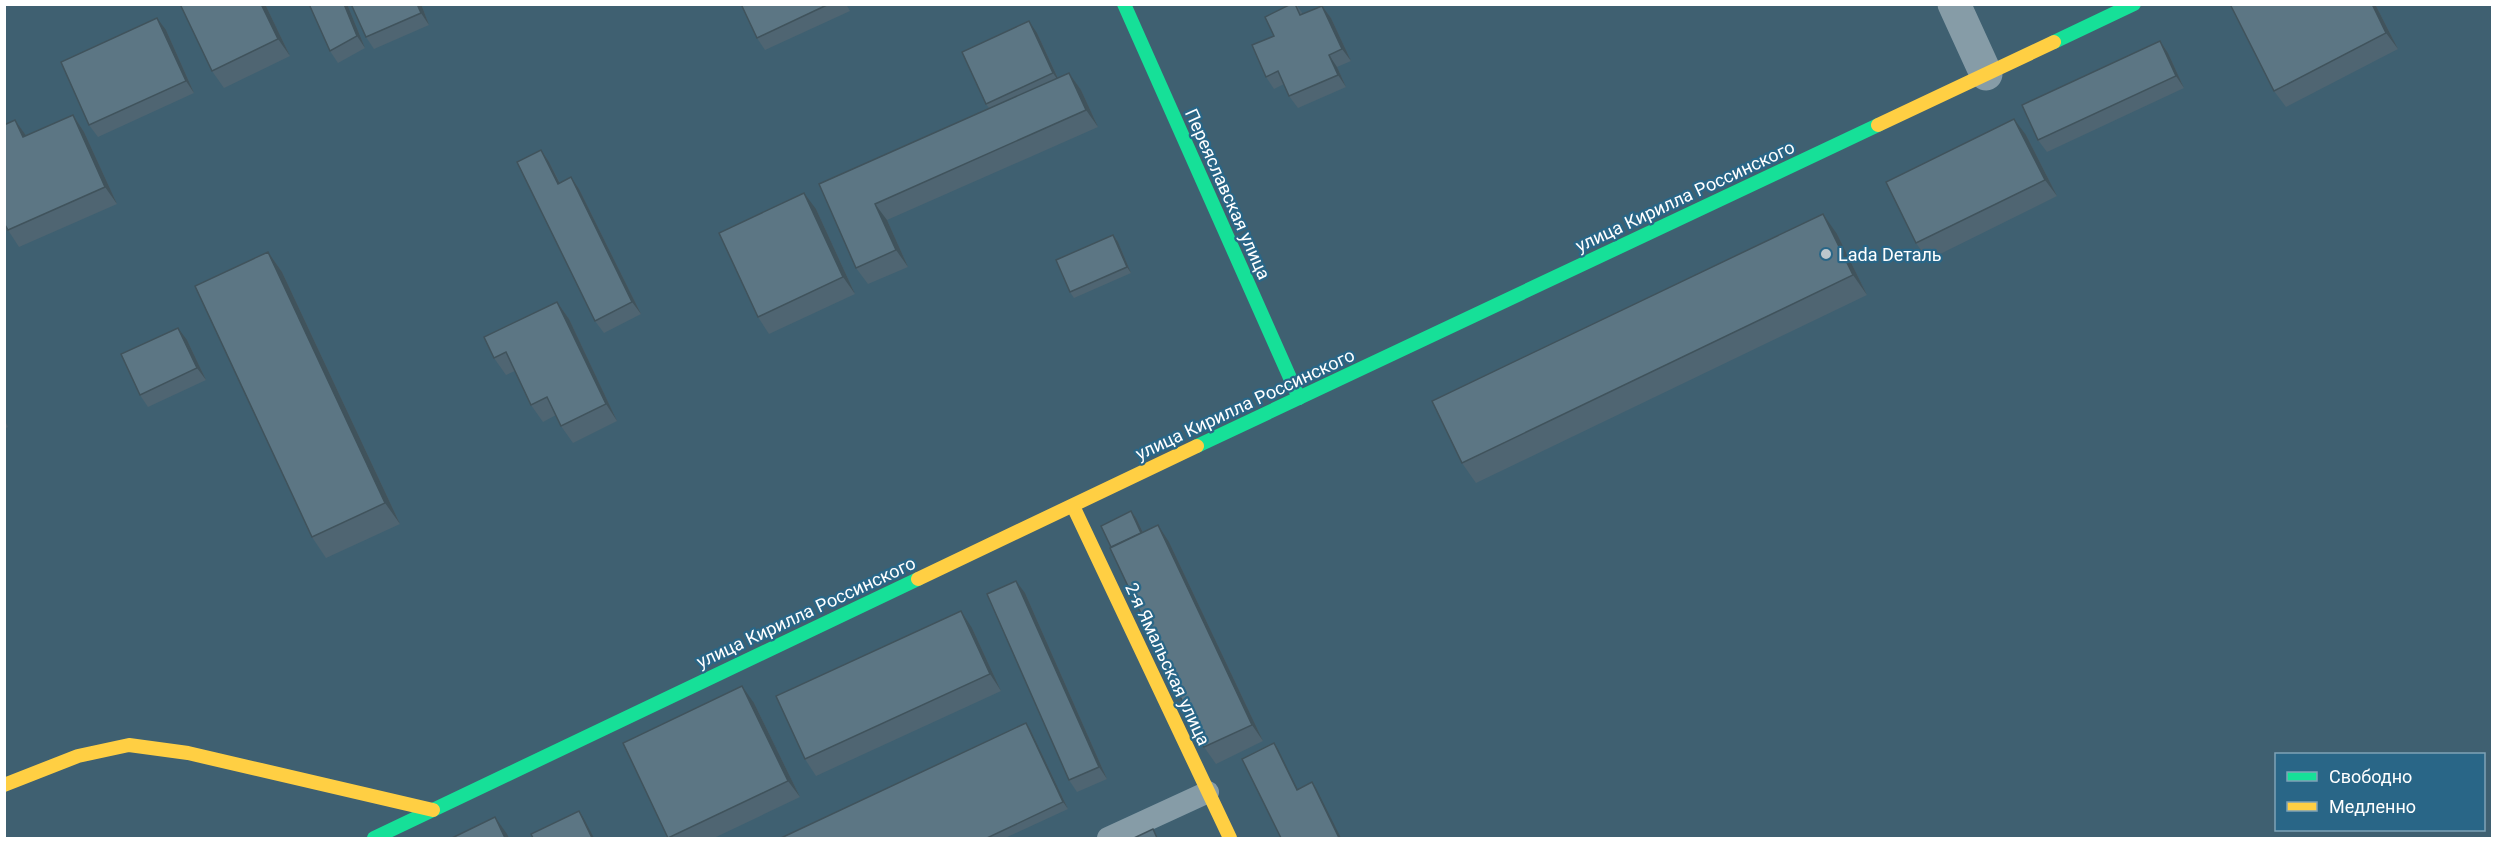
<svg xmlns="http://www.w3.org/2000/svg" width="2497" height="843" font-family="Roboto,sans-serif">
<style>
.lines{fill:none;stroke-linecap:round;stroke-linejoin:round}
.lane{stroke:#869ca7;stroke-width:22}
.street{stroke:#869ca7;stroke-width:33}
.fast{stroke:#16e098;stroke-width:14}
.slow{stroke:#ffcf43;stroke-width:14}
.wall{fill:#4f6572}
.shaded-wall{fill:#40535c}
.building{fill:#5c7684;stroke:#40535c;stroke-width:1.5}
.poi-dot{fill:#bcc7cd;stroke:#296687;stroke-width:2}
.labels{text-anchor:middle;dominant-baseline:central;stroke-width:4.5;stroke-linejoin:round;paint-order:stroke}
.street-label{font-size:18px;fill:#fff;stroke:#296687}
.poi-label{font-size:18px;fill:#fff;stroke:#296687;text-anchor:start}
</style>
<rect width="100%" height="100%" fill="#3f6071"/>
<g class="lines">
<polyline class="lane" points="1108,838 1208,792"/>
<polyline class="street" points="1954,4 1986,74"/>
<g class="fast">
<polyline points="1124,4 1299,398"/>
<polyline points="2054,42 2134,4"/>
<polyline points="1197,446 1878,125"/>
<polyline points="374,838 918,579"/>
</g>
<g class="slow">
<polyline points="1878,125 2054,42"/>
<polyline points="1073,506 1230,838"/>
<polyline points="918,579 1197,446"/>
<polyline points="4,785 78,756 129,745 188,753 433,810"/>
</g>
</g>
<g class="wall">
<polygon points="265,4 290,56 224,88 212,71"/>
<polygon points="347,4 365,48 338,63 330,51"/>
<polygon points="351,4 421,4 429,25 374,49 366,37"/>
<polygon points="741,4 846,4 850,11 765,50 757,38"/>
<polygon points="1296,4 1303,14 1322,6 1331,18 1351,61 1337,67 1346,87 1298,108 1289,96 1284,84 1274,89 1266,77 1274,36"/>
<polygon points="2230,4 2375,4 2398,49 2286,107 2274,91"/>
<polygon points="166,30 194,93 98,137 89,125"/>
<polygon points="1037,33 1058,78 1069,73 1081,90 1098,127 887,220 908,267 868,284 856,268 819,184 989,108 986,104"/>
<polygon points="2160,41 2168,53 2184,88 2047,152 2038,140"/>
<polygon points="73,115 84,132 117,204 19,247 8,230 15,120 26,136"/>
<polygon points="2026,135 2057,196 1928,260 1916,243"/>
<polygon points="541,150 549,162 560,183 571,177 579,189 641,314 604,333 595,321"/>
<polygon points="816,209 855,294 769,334 758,317"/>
<polygon points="1837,234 1867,295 1476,483 1462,463"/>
<polygon points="1113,235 1118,242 1131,273 1074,298 1070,292"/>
<polygon points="268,252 282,272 400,524 326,558 312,537"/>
<polygon points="557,302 569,319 617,421 573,443 561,426 556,415 543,422 531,405 515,371 506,375 494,358"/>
<polygon points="187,340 206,380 148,407 140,395"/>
<polygon points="4,419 8,427 4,429"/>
<polygon points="1131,511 1136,518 1143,532 1169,542 1263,741 1216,764 1204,747"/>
<polygon points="1025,593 1107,779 1077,792 1069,780"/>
<polygon points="972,628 1001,691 816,776 805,759"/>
<polygon points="754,703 800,797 714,838 669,838 623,743"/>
<polygon points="1026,723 1030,729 1068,809 1005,838 781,838"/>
</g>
<g class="shaded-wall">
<polygon points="261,4 265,4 290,56 278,39"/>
<polygon points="344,4 347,4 365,48 357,36"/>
<polygon points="417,4 421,4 429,25 421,13"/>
<polygon points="2372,4 2375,4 2398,49 2386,33"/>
<polygon points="1322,6 1331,18 1351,61 1342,49"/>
<polygon points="157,18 166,30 194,93 186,81"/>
<polygon points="1029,21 1037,33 1061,85 1053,73"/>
<polygon points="2160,41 2168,53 2184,88 2176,76"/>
<polygon points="1329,55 1337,67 1346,87 1338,75"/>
<polygon points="1069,73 1081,90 1098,127 1086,110"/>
<polygon points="73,115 84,132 117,204 105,187"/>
<polygon points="2014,119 2026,135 2057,196 2045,180"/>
<polygon points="15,120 27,137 23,137"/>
<polygon points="541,150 549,162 566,196 558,184"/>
<polygon points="571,177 579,189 641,314 632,302"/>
<polygon points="804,193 816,209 855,294 843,277"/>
<polygon points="875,204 887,220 908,267 896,250"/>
<polygon points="1823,214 1837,234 1867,295 1853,275"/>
<polygon points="1113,235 1118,242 1131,273 1127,267"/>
<polygon points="268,252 282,272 400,524 385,503"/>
<polygon points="557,302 569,319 617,421 606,404"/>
<polygon points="178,328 187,340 206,380 197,368"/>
<polygon points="1131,511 1136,518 1147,541 1142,535"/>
<polygon points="1158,525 1169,542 1263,741 1252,725"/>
<polygon points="1016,581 1025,593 1107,779 1099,767"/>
<polygon points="961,611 972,628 1001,691 990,674"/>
<polygon points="742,686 754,703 800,797 788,781"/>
<polygon points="1026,723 1030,729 1068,809 1063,802"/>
<polygon points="1274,743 1278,749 1301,796 1297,790"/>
<polygon points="1312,782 1316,788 1341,838 1339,838"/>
<polygon points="579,811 583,817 594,838 592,838"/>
<polygon points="495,817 507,834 509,838 505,838"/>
</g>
<g class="building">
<polygon points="180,4 261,4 278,39 212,71"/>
<polygon points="309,4 344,4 357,36 330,51"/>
<polygon points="351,4 417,4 421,13 366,37"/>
<polygon points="741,4 829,4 757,38"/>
<polygon points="1291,4 1295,4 1300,15 1322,6 1342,49 1329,55 1338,75 1289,96 1278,71 1266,77 1252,45 1274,36 1265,17"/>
<polygon points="2230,4 2372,4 2386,33 2274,91"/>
<polygon points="157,18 186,81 89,125 61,62"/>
<polygon points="1029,21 1053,73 986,104 962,52"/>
<polygon points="2160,41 2176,76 2038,140 2022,105"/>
<polygon points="1069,73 1086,110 875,204 896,250 856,268 819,184"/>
<polygon points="73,115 105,187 8,230 4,223 4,125 15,120 23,137"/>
<polygon points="2014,119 2045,180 1916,243 1886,182"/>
<polygon points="541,150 558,184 571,177 632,302 595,321 517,162"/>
<polygon points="804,193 843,277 758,317 719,233"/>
<polygon points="1823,214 1853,275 1462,463 1432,401"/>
<polygon points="1113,235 1127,267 1070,292 1056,260"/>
<polygon points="268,252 385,503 312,537 195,286"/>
<polygon points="557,302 606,404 561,426 547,397 531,405 506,352 494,358 484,337"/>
<polygon points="178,328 197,368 140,395 121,354"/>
<polygon points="1131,511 1141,533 1111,547 1101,526"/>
<polygon points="1158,525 1252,725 1204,747 1110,548"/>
<polygon points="1016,581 1099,767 1069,780 987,594"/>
<polygon points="961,611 990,674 805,759 776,696"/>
<polygon points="742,686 788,781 668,838 623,743"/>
<polygon points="1026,723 1063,802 987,838 781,838"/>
<polygon points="1274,743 1297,790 1312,782 1339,838 1281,838 1242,759"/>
<polygon points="579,811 592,838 533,838 531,834"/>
<polygon points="495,817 505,838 452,838"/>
<polygon points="1153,829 1157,838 1134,838"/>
</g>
<circle class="poi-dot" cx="1826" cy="254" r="6"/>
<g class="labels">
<g class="street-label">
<text transform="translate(1228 194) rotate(66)">Переяславская улица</text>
<text transform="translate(1685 196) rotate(-25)">улица Кирилла Россинского</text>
<text transform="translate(1245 404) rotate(-25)">улица Кирилла Россинского</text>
<text transform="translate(806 612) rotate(-25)">улица Кирилла Россинского</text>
<text transform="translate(1168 664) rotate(65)">2-я Ямальская улица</text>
</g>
<g class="poi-label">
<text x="1838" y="254">Lada Dеталь</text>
</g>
</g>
<rect width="2497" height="843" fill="none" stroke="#ffffff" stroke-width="12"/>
<rect x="2275" y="753" width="210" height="78" fill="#296687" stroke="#7fa3b7" stroke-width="1.5"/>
<rect x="2287" y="772" width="30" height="9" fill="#16e098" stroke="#7fa3b7" stroke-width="1.5"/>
<text x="2329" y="783" font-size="18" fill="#ffffff">Свободно</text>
<rect x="2287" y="802" width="30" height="9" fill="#ffcf43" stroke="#7fa3b7" stroke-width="1.5"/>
<text x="2329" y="813" font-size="18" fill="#ffffff">Медленно</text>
</svg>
